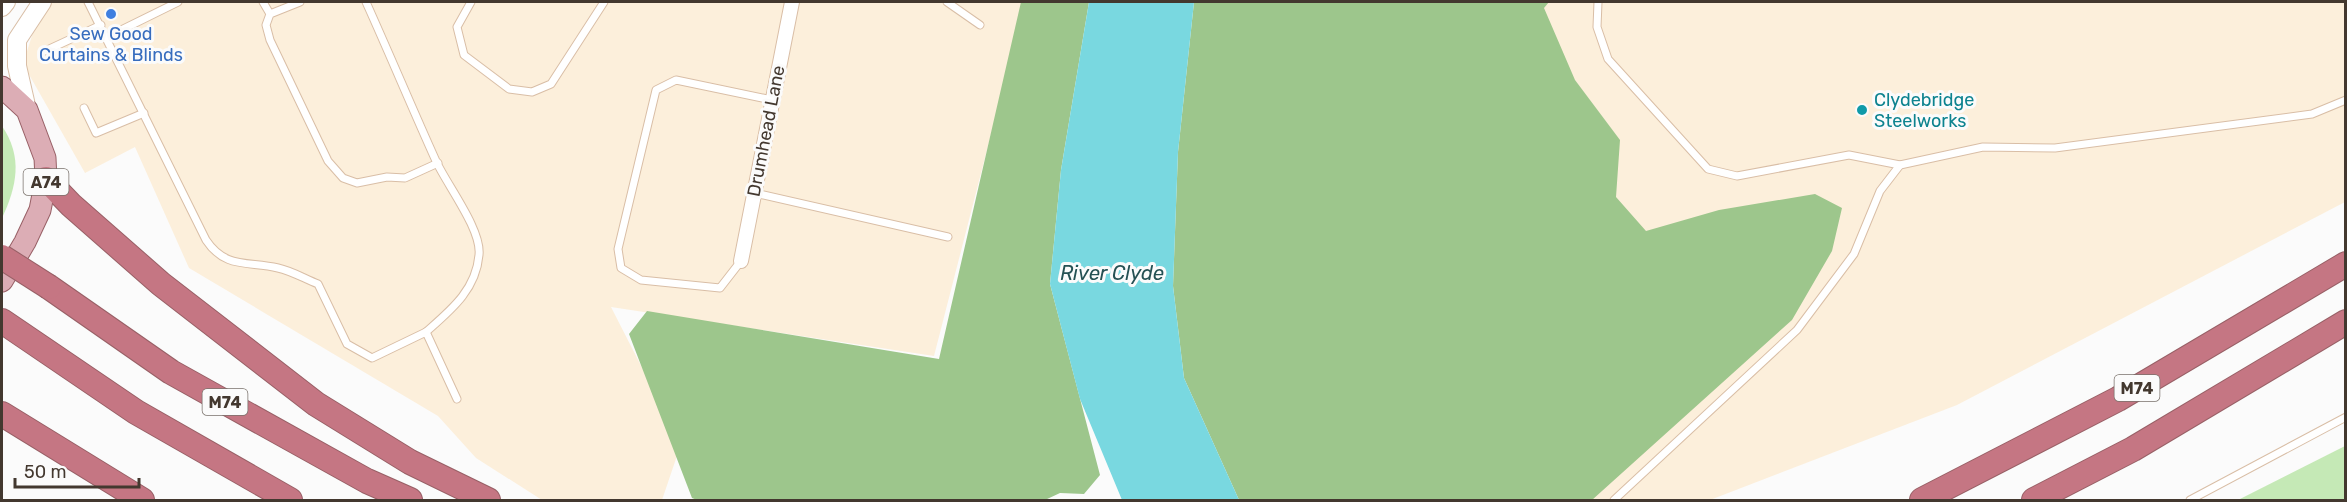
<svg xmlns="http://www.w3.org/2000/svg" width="2347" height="502" font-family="Rubik,sans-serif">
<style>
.industrial{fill:#fcefdb}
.green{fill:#c5e9b6}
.forest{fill:#9dc68c}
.water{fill:#79d8e0}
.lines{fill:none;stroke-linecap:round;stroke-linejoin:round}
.lane-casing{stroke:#d9bea6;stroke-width:9}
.street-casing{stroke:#d9bea6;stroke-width:16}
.secondary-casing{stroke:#d9bea6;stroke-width:20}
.primary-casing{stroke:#986066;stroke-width:23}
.highway-casing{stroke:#986066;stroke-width:26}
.lane{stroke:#fff;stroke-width:7}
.street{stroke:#fff;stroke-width:14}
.secondary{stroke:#fff;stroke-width:18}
.primary{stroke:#dcadb5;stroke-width:21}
.highway{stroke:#c57683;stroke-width:24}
.highway-bridge-casing{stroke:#986066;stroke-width:26;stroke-linecap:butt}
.highway-bridge{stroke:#c57683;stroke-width:24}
.shop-dot{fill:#3f7fe0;stroke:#fbfbfb;stroke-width:2}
.culture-dot{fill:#0f9aa8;stroke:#fbfbfb;stroke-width:2}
.labels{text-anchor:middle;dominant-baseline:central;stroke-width:6;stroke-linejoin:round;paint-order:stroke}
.shield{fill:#fbfbfb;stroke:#7a726c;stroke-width:1.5}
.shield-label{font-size:16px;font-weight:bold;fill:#43382f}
.shop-label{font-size:18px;fill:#366cbe;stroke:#fbfbfb}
.culture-label{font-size:18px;fill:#0d838f;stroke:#fbfbfb;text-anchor:start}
.street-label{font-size:18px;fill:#43382f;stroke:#fbfbfb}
.water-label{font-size:20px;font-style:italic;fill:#255154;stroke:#fbfbfb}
</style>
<rect width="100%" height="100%" fill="#fbfbfb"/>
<g class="industrial">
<polygon points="52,2 1025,2 934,356 611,307 681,444 662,500 542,500 476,458 438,416 189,268 135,147 85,173 23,64 36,23"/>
<polygon points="1210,2 2345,2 2345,202 1957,405 1710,500 1256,500"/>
</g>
<g class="green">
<path d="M 2,126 C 23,157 17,186 2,218 Z"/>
<polygon points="2345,446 2345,500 2238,500"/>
</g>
<g class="forest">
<polygon points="1021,2 1089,2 1061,170 1050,284 1100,475 1084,494 1060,493 1045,500 697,500 692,498 629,334 647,311 939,359"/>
<polygon points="1194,2 1549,2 1544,8 1575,80 1620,140 1616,197 1646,231 1719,210 1815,194 1842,208 1832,251 1792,320 1592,500 1239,500 1184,378 1173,286 1178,152"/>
</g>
<polygon class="water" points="1089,2 1194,2 1178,152 1173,286 1184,378 1239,500 1122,500 1080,399 1050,284 1061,170"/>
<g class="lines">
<g class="lane-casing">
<g id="lane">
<path d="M 88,2 L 206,240 C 225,269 248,261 278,268 C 292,271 305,279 318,284 L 347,344 L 372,358 L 426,332 L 457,399"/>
<polyline points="263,2 270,14"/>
<polyline points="300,2 270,14 266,25 270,40 328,161 343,178 357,183 387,177 405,178 438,163"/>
<path d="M 366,2 C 390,55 412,108 436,161 C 447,185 482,230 479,255 C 476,290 451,310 426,332"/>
<polyline points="471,2 457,27 464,55 509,89 532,92 551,84 604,2"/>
<polyline points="947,2 980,25"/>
<polyline points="1598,2 1597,27 1608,59 1708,169 1737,176 1849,155 1900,165"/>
<polyline points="107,37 178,2"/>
<polyline points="45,51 101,25"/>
<polyline points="84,108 96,133 144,113"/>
<polyline points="755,193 948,237"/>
<polyline points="741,261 720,288 641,280 621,268 618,249 656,90 676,80 772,100"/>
<polyline points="1614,500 1797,330 1854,254 1880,191 1900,165 1983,147 2055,148 2312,114 2346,100"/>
<polyline points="2190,500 2346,417"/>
</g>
</g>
<g class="street-casing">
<polyline id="street" points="741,261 792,2"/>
</g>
<g class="secondary-casing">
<g id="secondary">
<polyline points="2,7 6,2"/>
<polyline points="27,110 17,66 17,40 42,2"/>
</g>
</g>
<g class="primary-casing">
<polyline id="primary" points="2,87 27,110 45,158 46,179 40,210 25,242 2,281"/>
</g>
<g class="highway-casing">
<g id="highway">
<polyline points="46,179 71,205 161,284 316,404 410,462 488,500"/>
<polyline points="49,287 171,372 367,481 410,500"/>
<polyline points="2,321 136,412 290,500"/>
<polyline points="2,414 142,500"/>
<polyline points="1922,500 2118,399 2346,264"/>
<polyline points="2034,500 2133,449 2346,322"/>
</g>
</g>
<use href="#lane" class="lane"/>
<use href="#street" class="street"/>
<use href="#secondary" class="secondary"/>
<use href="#primary" class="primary"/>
<use href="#highway" class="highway"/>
<g class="highway-bridge-casing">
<polyline id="highway-bridge" points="2,257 49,287"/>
</g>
<use href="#highway-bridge" class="highway-bridge"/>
</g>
<circle class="shop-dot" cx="111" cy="14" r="6"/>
<circle class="culture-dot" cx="1862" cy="110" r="6"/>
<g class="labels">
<g class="shield">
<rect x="23.5" y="169" width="45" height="26" rx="4.5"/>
<rect x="2114.5" y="375" width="45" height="26" rx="4.5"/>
<rect x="202.5" y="389" width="45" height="26" rx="4.5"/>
</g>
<g class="shield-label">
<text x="46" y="182">A74</text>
<text x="2137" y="388">M74</text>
<text x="225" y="402">M74</text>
</g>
<g class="shop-label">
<text x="111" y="34">Sew Good<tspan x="111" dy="21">Curtains &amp; Blinds</tspan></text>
</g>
<g class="culture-label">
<text x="1874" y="100">Clydebridge<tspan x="1874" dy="21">Steelworks</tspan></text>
</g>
<g class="street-label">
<text transform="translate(766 131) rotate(-79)">Drumhead Lane</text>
</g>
<g class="water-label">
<text x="1112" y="273">River Clyde</text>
</g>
</g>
<rect width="2347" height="502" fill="none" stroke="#43382f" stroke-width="6"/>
<path d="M15 478v9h124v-9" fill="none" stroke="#43382f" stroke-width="3"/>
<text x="24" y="478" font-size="18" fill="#43382f" stroke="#fbfbfb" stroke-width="4.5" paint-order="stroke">50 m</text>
</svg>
